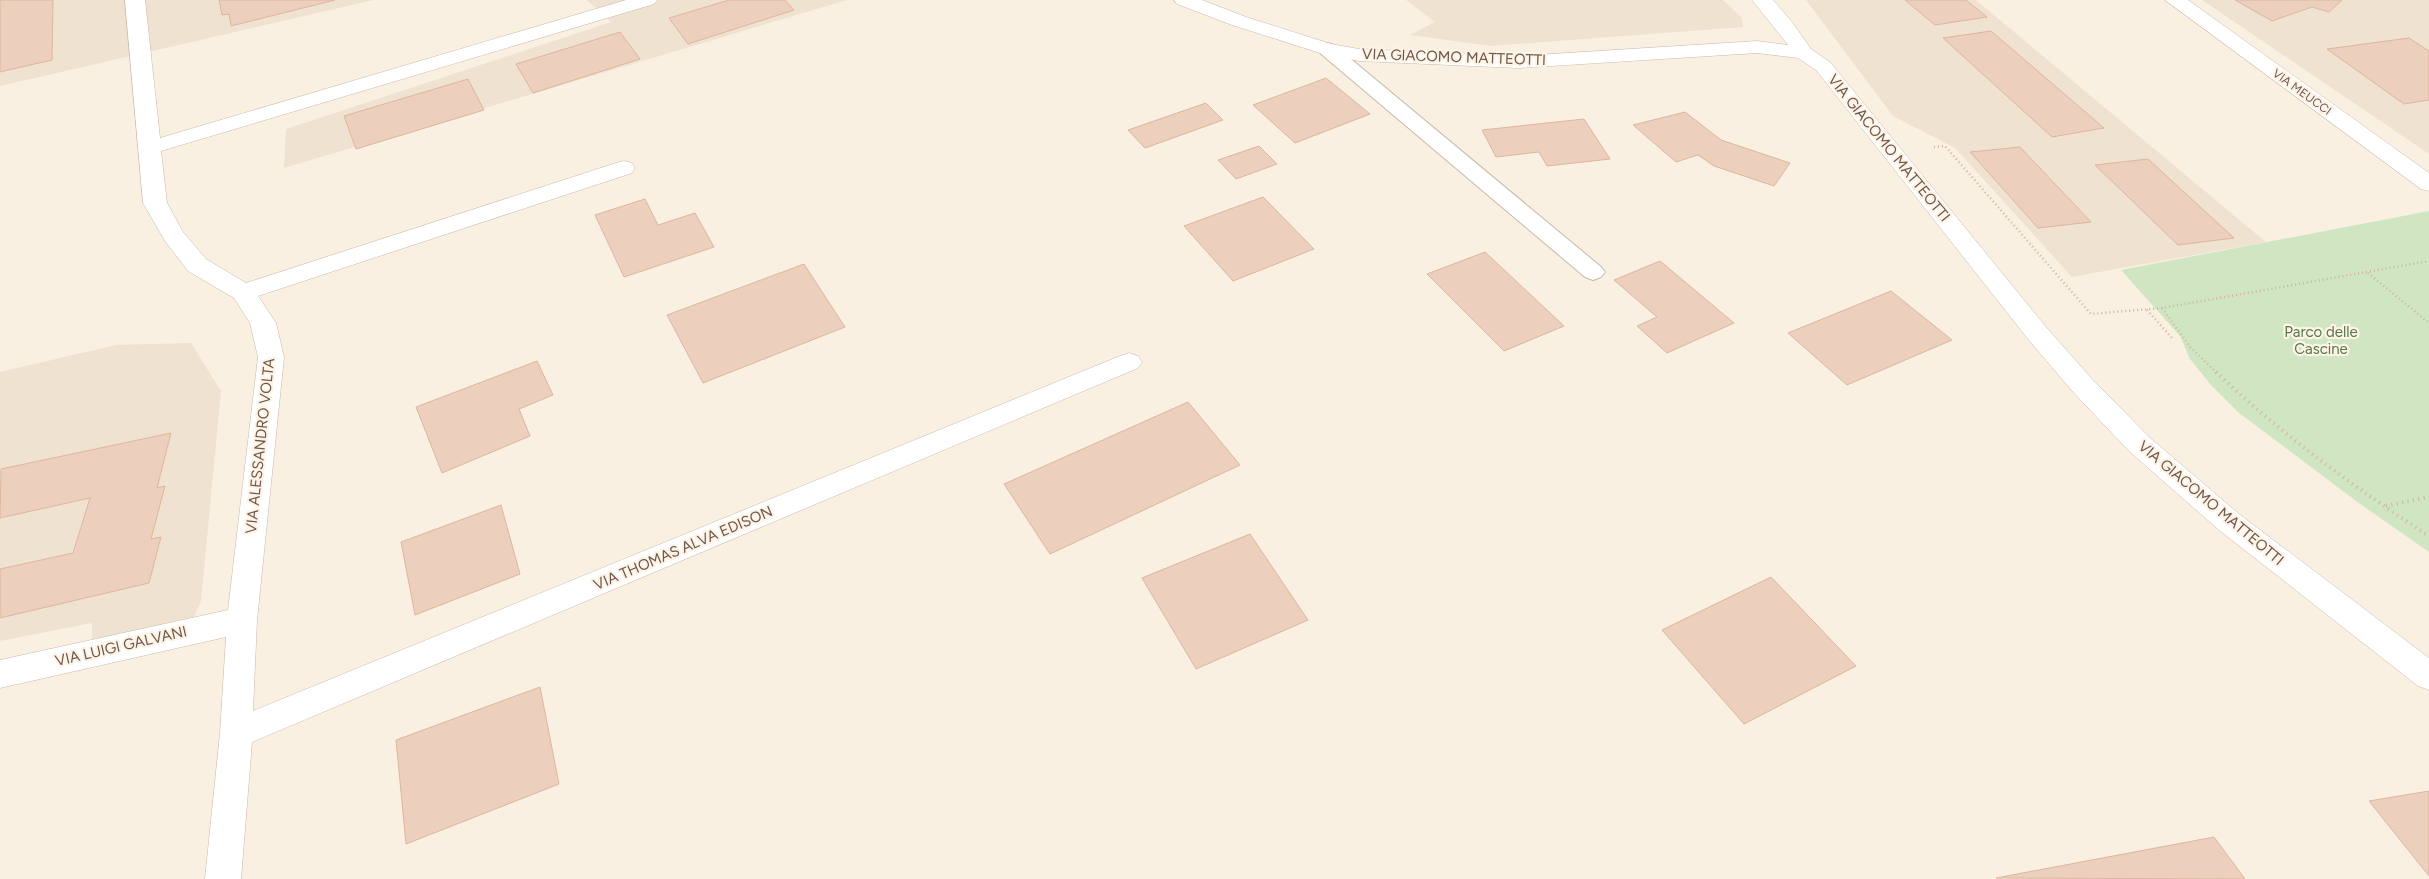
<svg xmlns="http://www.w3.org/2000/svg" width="2429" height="879" font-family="Figtree,sans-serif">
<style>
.residential{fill:#f0e2d1}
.green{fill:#d0e5c2}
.building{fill:#eccfbc;stroke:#ddb69e}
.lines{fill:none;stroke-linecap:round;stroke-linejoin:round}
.service-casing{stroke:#c8b8aa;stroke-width:2}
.minor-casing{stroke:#c8b8aa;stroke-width:1}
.path-far1{stroke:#d0b3a0;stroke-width:2.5;stroke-dasharray:1 3;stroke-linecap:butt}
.path{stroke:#d0b3a0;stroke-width:4;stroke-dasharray:1 4.5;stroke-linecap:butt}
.service{fill:#fff;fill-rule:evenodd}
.minor{fill:#fff;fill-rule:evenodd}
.labels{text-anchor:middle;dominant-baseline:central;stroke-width:4.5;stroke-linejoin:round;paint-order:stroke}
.far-street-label{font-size:12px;fill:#6e574b;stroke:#fdf4e7}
.street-label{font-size:15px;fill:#6e574b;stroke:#fdf4e7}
.park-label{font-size:15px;fill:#557847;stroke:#fdf4e7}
</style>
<rect width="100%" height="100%" fill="#f9f0e1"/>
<g class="residential">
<polygon points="0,0 374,0 0,86"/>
<polygon points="587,0 847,0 284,168 286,129 611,22"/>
<polygon points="1406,0 1723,0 1742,18 1743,27 1491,46 1410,35 1435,22"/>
<polygon points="1806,0 1976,0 2266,242 2072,277 1955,148 1893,116"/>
<polygon points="2202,0 2429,0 2429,154"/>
<polygon points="191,343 221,391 201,601 194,617 92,642 92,623 0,641 0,372 116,345"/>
</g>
<polygon class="green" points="2429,211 2429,552 2356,501 2239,413 2211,385 2190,359 2180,336 2121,270"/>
<g class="building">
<polygon points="0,0 53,0 52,60 0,72"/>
<polygon points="219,0 335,0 231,26 229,14 222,15"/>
<polygon points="729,0 785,0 794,10 688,44 669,18"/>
<polygon points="1905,0 1966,0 1987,17 1935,25"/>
<polygon points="2235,0 2342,0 2329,12 2312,7 2272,21"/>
<polygon points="1991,31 2104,128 2052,137 1943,38"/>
<polygon points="620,32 640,59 533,93 516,64"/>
<polygon points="2409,38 2429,51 2429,100 2404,104 2327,49"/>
<polygon points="1326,78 1370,114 1295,143 1253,105"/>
<polygon points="468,79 484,110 356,149 344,116"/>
<polygon points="1206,103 1223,120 1145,148 1128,130"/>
<polygon points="1685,112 1721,140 1790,163 1774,186 1714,166 1698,155 1676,162 1633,125"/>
<polygon points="1584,119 1610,159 1547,166 1539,152 1496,157 1482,130"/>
<polygon points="1259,146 1277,164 1236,179 1218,160"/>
<polygon points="2020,147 2091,222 2038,228 1970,152"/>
<polygon points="2148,159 2234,238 2178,245 2095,165"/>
<polygon points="1263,197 1314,249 1233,281 1184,226"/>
<polygon points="645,199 658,225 695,213 714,247 624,277 595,215"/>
<polygon points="1485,252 1564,326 1504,351 1427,274"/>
<polygon points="1660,261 1734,323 1667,353 1637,326 1657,317 1614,280"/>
<polygon points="804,264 845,327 703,383 667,315"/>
<polygon points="1891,291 1952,340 1847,385 1788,333"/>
<polygon points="537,361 553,395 519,409 530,436 442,473 416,407"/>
<polygon points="1188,402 1240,465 1050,554 1004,484"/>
<polygon points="171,433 157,488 165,486 151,539 161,537 149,583 0,618 0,569 73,553 90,498 0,518 1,469"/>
<polygon points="501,505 520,574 415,615 401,542"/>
<polygon points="1250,534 1308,620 1196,669 1142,578"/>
<polygon points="1771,577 1856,666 1744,724 1662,630"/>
<polygon points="540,687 559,784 406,844 396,740"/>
<polygon points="2429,791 2429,876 2369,801"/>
<polygon points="2214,837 2245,879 1996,878"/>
</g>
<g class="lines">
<g class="service-casing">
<polygon id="service" points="1327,43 1334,45 1601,267 1605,272 1601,277 1593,280 1585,277 1320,53 1317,49 1320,45"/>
</g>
<g class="minor-casing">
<g id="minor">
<polygon points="125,0 145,0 160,138 626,0 657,0 654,4 161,151 167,203 183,232 206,259 246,283 616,163 624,161 632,163 635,168 632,173 258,296 276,323 284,357 257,620 253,711 1120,356 1129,353 1138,356 1142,362 1138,368 252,742 241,879 205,879 220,733 226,637 0,688 0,660 228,610 258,357 250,323 234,298 188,271 165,241 143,203"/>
<polygon points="1174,0 1202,0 1246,17 1331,44 1359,49 1519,56 1757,41 1788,45 1752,0 1773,0 1792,22 1811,49 1830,62 2046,327 2092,379 2149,437 2239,514 2429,658 2429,690 2418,686 2219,530 2129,451 2074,393 2028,339 1816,70 1798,58 1757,53 1519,68 1359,61 1320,53 1232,25 1177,4"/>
<polygon points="2165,0 2188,0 2429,173 2429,191 2421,189"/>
</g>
</g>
<g class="path-far1">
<polyline points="1934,147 1945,146 2091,314 2162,308 2429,261"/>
<polyline points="2368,273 2429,323"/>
<polyline points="2162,308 2190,347 2218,374"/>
<polyline points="2147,310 2172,338"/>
</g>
<g class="path">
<path d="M 2216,372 C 2282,435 2354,487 2429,536"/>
<polyline points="2386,506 2429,497"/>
</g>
<use href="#service" class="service"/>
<use href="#minor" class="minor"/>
</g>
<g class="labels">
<g class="far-street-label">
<text transform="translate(2302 92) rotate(36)">VIA MEUCCI</text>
</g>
<g class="street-label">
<text transform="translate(1454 57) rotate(2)">VIA GIACOMO MATTEOTTI</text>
<text transform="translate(1889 148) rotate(51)">VIA GIACOMO MATTEOTTI</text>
<text transform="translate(260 446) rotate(-84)">VIA ALESSANDRO VOLTA</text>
<text transform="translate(2211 503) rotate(40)">VIA GIACOMO MATTEOTTI</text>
<text transform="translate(683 548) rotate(-23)">VIA THOMAS ALVA EDISON</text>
<text transform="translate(121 646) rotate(-13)">VIA LUIGI GALVANI</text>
</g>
<g class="park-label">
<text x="2321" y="332">Parco delle<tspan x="2321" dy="17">Cascine</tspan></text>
</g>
</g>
</svg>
